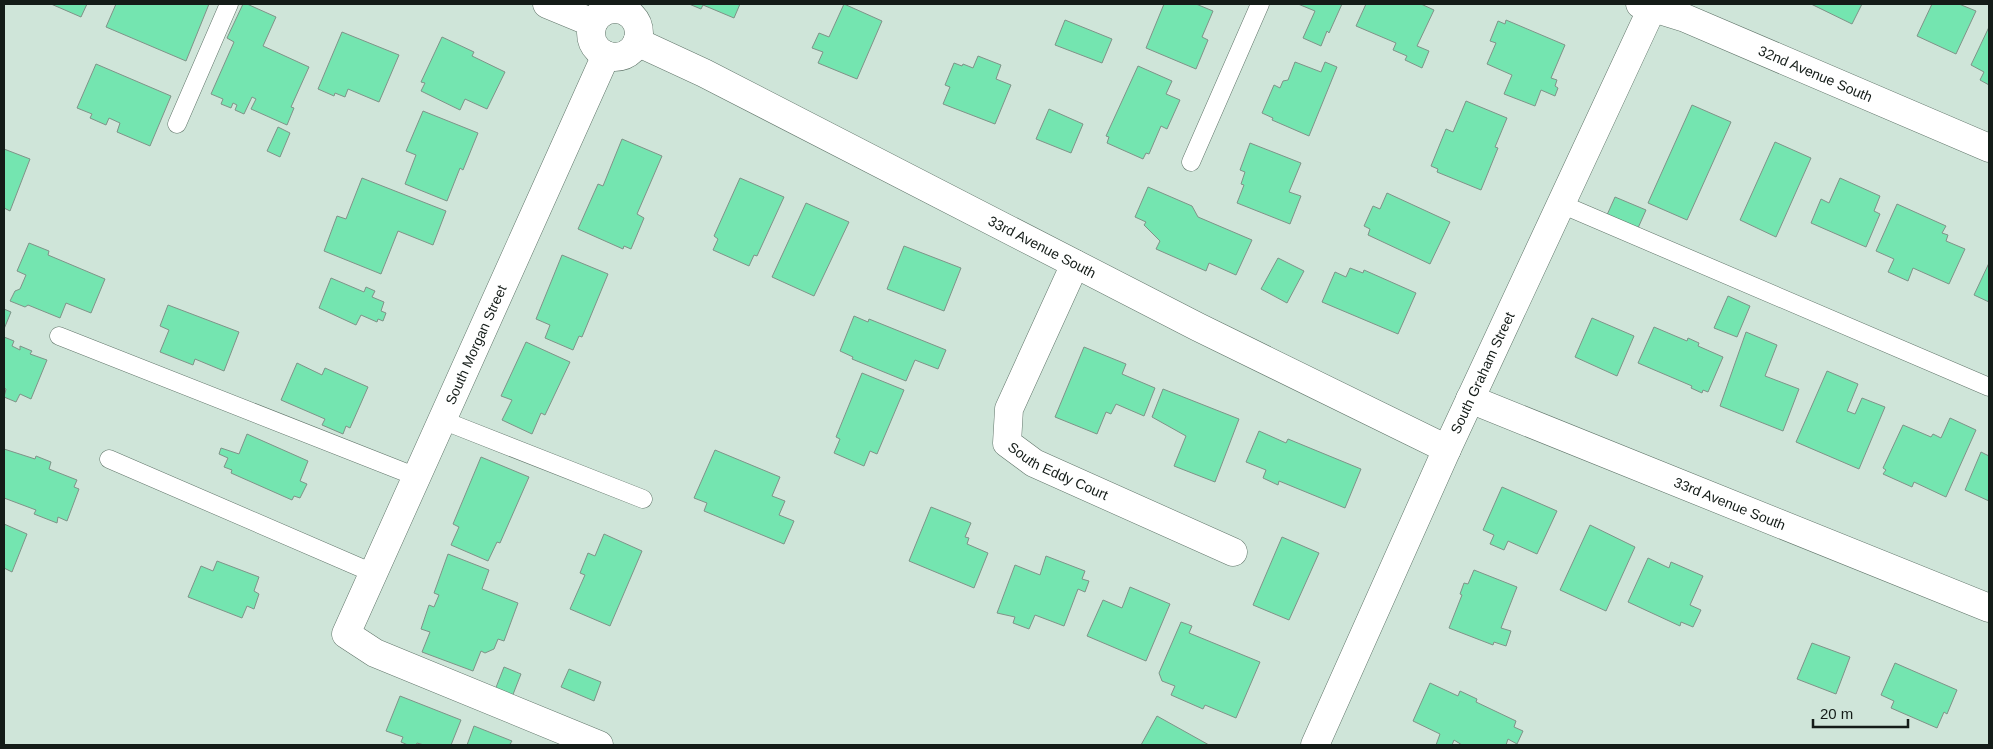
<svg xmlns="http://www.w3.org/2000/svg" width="1993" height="749" font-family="Arial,sans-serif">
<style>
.building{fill:#74e5b0;stroke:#7f9388}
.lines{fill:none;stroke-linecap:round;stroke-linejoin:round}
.service-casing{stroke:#61756a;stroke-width:19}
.minor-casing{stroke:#61756a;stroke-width:29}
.tertiary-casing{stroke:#61756a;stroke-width:29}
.service{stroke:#fff;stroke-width:18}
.minor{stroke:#fff;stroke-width:28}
.tertiary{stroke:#fff;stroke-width:28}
.labels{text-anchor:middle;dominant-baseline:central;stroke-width:4;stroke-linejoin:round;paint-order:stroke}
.street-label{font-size:14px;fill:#141c18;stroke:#cfe5d9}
</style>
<rect width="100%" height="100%" fill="#cfe5d9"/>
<g class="building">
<polygon points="51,4 87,4 81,17"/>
<polygon points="116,4 209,4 186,61 106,27"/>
<polygon points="243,4 247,4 276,17 263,46 309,67 291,107 294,108 287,125 251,109 256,99 252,97 244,114 235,110 237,105 233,103 231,108 221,104 223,99 211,94 234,42 227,38"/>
<polygon points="689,4 740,4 734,18 703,5 701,9"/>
<polygon points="844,4 882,21 857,79 818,63 823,52 812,48 819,33 829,37"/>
<polygon points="1164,4 1196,4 1213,11 1202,37 1208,40 1196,69 1146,48"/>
<polygon points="1298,4 1342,4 1329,33 1327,31 1321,46 1303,38 1315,11"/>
<polygon points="1366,4 1421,4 1434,10 1417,46 1429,51 1422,68 1405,60 1407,56 1393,50 1396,43 1356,26"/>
<polygon points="1811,4 1862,4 1852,24"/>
<polygon points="1932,4 1959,4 1976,11 1956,54 1917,36"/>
<polygon points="1065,20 1112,39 1102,63 1055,45"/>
<polygon points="1506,20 1565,45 1551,78 1557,80 1555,86 1558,88 1555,96 1541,90 1535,106 1504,94 1512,75 1487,64 1496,43 1490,41 1498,21 1505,24"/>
<polygon points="1989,27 1989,85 1980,80 1984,72 1971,65"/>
<polygon points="342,32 399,55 379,102 348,89 345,97 335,93 334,96 318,89"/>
<polygon points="442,37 474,52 472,56 505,72 487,109 465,99 460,110 421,91 425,83 421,82"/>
<polygon points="978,56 1001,65 996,79 1011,85 995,124 943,104 950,87 945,85 954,63 962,66 963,64 973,68"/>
<polygon points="1295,62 1321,72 1325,62 1337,67 1309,136 1272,120 1273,118 1262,113 1274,85 1280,88 1283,81 1288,80"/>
<polygon points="96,64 171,96 150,146 117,132 120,123 109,118 106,125 90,118 92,114 77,108"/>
<polygon points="1138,66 1172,81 1166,94 1180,100 1167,129 1161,126 1149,154 1146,153 1143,159 1107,143 1109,137 1106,136"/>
<polygon points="1466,101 1507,118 1495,147 1498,148 1481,190 1437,172 1438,169 1431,166 1446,129 1453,132"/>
<polygon points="1692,105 1731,122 1687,220 1648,203"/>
<polygon points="1049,109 1083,124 1071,153 1036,139"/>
<polygon points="423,111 478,133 463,170 460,168 447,201 405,184 416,155 406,151"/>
<polygon points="278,127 290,133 280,157 267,151"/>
<polygon points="622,139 662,156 637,214 644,218 631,249 624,246 623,249 578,229 598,184 603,186"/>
<polygon points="1775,142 1811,158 1776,237 1740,220"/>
<polygon points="1250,143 1301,163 1289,192 1301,196 1290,224 1237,203 1244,185 1241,184 1245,172 1240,170"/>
<polygon points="4,149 30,159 10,211 4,208"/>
<polygon points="362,178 446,211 433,245 398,231 381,274 324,251 337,216 346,219"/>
<polygon points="740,178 784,197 757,256 754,255 749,266 713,250 718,239 714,236"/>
<polygon points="1840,178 1880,196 1874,211 1880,214 1866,247 1811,223 1821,199 1829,203"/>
<polygon points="1148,187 1192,206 1198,217 1252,240 1236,275 1209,263 1206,271 1156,249 1160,241 1144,225 1146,222 1135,217"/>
<polygon points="1387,193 1450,222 1430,264 1368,235 1370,229 1364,226 1373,206 1380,209"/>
<polygon points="1615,197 1646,210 1638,228 1607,215"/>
<polygon points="806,203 849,222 814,296 772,277"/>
<polygon points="1897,204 1946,226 1942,233 1948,235 1946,241 1965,249 1949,284 1913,268 1908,281 1888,272 1894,259 1876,251"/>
<polygon points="29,243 49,251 48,255 105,279 91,313 66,303 60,318 28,305 25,307 10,301 15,291 20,289 26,275 17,271"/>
<polygon points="904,246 961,268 944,311 887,289"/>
<polygon points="562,255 608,274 582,337 579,336 573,350 545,338 550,325 536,319"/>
<polygon points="1278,258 1304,271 1287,303 1261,289"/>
<polygon points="1989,263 1989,302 1974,295"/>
<polygon points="1350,268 1363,273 1364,270 1416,293 1398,334 1322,302 1335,272 1346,277"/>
<polygon points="331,278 364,292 366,287 375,291 372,297 384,302 381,311 386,313 383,321 378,319 377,322 361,315 356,325 319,308"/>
<polygon points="1728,296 1750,306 1737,337 1714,328"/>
<polygon points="168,305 239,332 224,371 195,359 193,365 160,352 169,330 160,326"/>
<polygon points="4,309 11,312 4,329"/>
<polygon points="854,316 868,322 869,319 946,350 938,369 915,360 906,381 852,359 853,357 840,351"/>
<polygon points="1592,318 1634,336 1617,376 1575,357"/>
<polygon points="1654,327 1687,341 1688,338 1699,343 1698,346 1723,357 1708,392 1703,390 1702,393 1691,388 1692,386 1638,363"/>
<polygon points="1746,332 1777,345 1765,376 1799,389 1783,431 1720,406"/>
<polygon points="4,337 14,341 12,346 20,350 20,346 32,351 30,354 47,360 31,399 20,394 16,402 4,397 6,389 4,388"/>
<polygon points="526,342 570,362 545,415 541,413 532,434 502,420 512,400 501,396"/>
<polygon points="1084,347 1126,364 1122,374 1155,388 1144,416 1116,404 1111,414 1106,412 1097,434 1055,417"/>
<polygon points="297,363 322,375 325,368 368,387 350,428 346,426 343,434 322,425 325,419 281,400"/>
<polygon points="1827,371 1858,384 1847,411 1855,414 1862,398 1885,407 1859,469 1796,442"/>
<polygon points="862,373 904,390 877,454 870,451 864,466 834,453 840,439 836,437"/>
<polygon points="1163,389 1239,419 1215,482 1174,466 1186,436 1152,417"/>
<polygon points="1950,418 1976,430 1946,497 1914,482 1912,487 1883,474 1886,470 1883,468 1903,425 1931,437 1933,434 1941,438"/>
<polygon points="1259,431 1286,443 1288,439 1361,469 1345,508 1279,481 1278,485 1263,478 1266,470 1246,462"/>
<polygon points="247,434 308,461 300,481 307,484 300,498 294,496 292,500 231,473 232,470 224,467 228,458 219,454 221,448 239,454"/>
<polygon points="4,449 35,459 36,456 51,462 49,469 77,480 74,487 79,489 67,521 58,517 57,523 34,514 36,510 4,498"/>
<polygon points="715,450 780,477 772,496 785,501 779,515 794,521 784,544 704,511 707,503 694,498"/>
<polygon points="1981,452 1989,456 1989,501 1965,490"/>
<polygon points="481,457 529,477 500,543 497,542 488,561 451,545 459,527 453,524"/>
<polygon points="1502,487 1557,511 1537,554 1508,541 1504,550 1490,544 1494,535 1483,530"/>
<polygon points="931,507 971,523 965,537 969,538 967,544 988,553 974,588 909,561"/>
<polygon points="4,524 27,534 12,572 4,568"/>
<polygon points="1590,525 1635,547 1606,611 1560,590"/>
<polygon points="604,534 642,551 610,626 570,609 585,575 580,573 588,553 595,556"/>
<polygon points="1282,537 1319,553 1289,620 1253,605"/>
<polygon points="448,554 489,570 482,589 518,603 504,641 498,639 494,649 485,653 481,651 473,671 422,652 430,632 421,629 429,605 434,607 439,595 434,593"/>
<polygon points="1046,556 1085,571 1082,579 1089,581 1085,592 1078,589 1064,626 1035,615 1029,629 1013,623 1015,617 997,613 1015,565 1040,575"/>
<polygon points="1648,558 1669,568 1671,562 1703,576 1690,605 1701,610 1693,627 1681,622 1680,626 1628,602"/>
<polygon points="217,561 259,577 254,591 259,594 254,609 247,606 242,618 188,597 201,566 213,571"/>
<polygon points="1474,570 1517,587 1501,628 1511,631 1506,646 1494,642 1493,645 1449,628 1462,595 1460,594 1464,583 1468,584"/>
<polygon points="1130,587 1170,604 1146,661 1087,636 1103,600 1122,608"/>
<polygon points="1181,622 1192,626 1189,633 1260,662 1236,718 1205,705 1203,709 1171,695 1175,686 1162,681 1159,673"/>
<polygon points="1812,643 1850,657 1836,694 1797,679"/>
<polygon points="1895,663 1957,690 1947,714 1944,712 1937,728 1891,708 1894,701 1881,695"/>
<polygon points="504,667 521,674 512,697 495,690"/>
<polygon points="569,669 601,682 594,701 561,687"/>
<polygon points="1430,683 1458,696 1460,691 1477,699 1476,702 1516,721 1514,727 1523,731 1517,744 1508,739 1506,745 1462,745 1454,740 1452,745 1436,745 1440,734 1413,721"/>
<polygon points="400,696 461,720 451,745 424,745 417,743 416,745 408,745 401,742 403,737 386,731"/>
<polygon points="1157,716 1209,745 1141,745"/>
<polygon points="474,726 512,741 510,744 514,745 467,745"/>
</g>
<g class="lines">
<g class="service-casing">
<g id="service">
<polyline points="177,124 229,4"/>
<polyline points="1191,162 1260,4"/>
<polyline points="1561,204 1989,387"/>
<polyline points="59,336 417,477"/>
<polyline points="442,420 643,499"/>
<polyline points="109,459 373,573"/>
</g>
</g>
<g class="minor-casing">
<g id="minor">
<polyline points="547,4 593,23"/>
<path id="s1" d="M 1640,4 L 1685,18 L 1989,148"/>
<circle cx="615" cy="33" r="24"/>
<path id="s2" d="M 637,42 L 704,73 L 1198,327 L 1447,449"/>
<path id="s3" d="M 1075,264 L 1009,409 L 1007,443 L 1034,463 L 1233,552"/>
<path id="s4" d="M 1470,399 L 1989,608"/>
<path id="s5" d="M 599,745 L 375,653 L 346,634 L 606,55"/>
</g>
</g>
<g class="tertiary-casing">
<g id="tertiary">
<path id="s6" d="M 1315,745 L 1447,449 L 1654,4"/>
</g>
</g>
<use href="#service" class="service"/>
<use href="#minor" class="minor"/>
<use href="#tertiary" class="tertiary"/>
</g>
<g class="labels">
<g class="street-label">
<text stroke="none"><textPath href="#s1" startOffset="189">32nd Avenue South</textPath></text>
<text stroke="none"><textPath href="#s2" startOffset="454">33rd Avenue South</textPath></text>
<text stroke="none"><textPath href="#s5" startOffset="594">South Morgan Street</textPath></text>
<text stroke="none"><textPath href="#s6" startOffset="408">South Graham Street</textPath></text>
<text stroke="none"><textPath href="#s3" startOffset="252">South Eddy Court</textPath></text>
<text stroke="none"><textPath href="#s4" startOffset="280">33rd Avenue South</textPath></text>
</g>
</g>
<rect width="1993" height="749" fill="none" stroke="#141c18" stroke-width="10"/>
<path d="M1813 719v8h95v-8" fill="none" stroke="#141c18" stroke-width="2.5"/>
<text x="1820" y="719" font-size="15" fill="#141c18" stroke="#cfe5d9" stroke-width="4" paint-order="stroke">20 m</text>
</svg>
